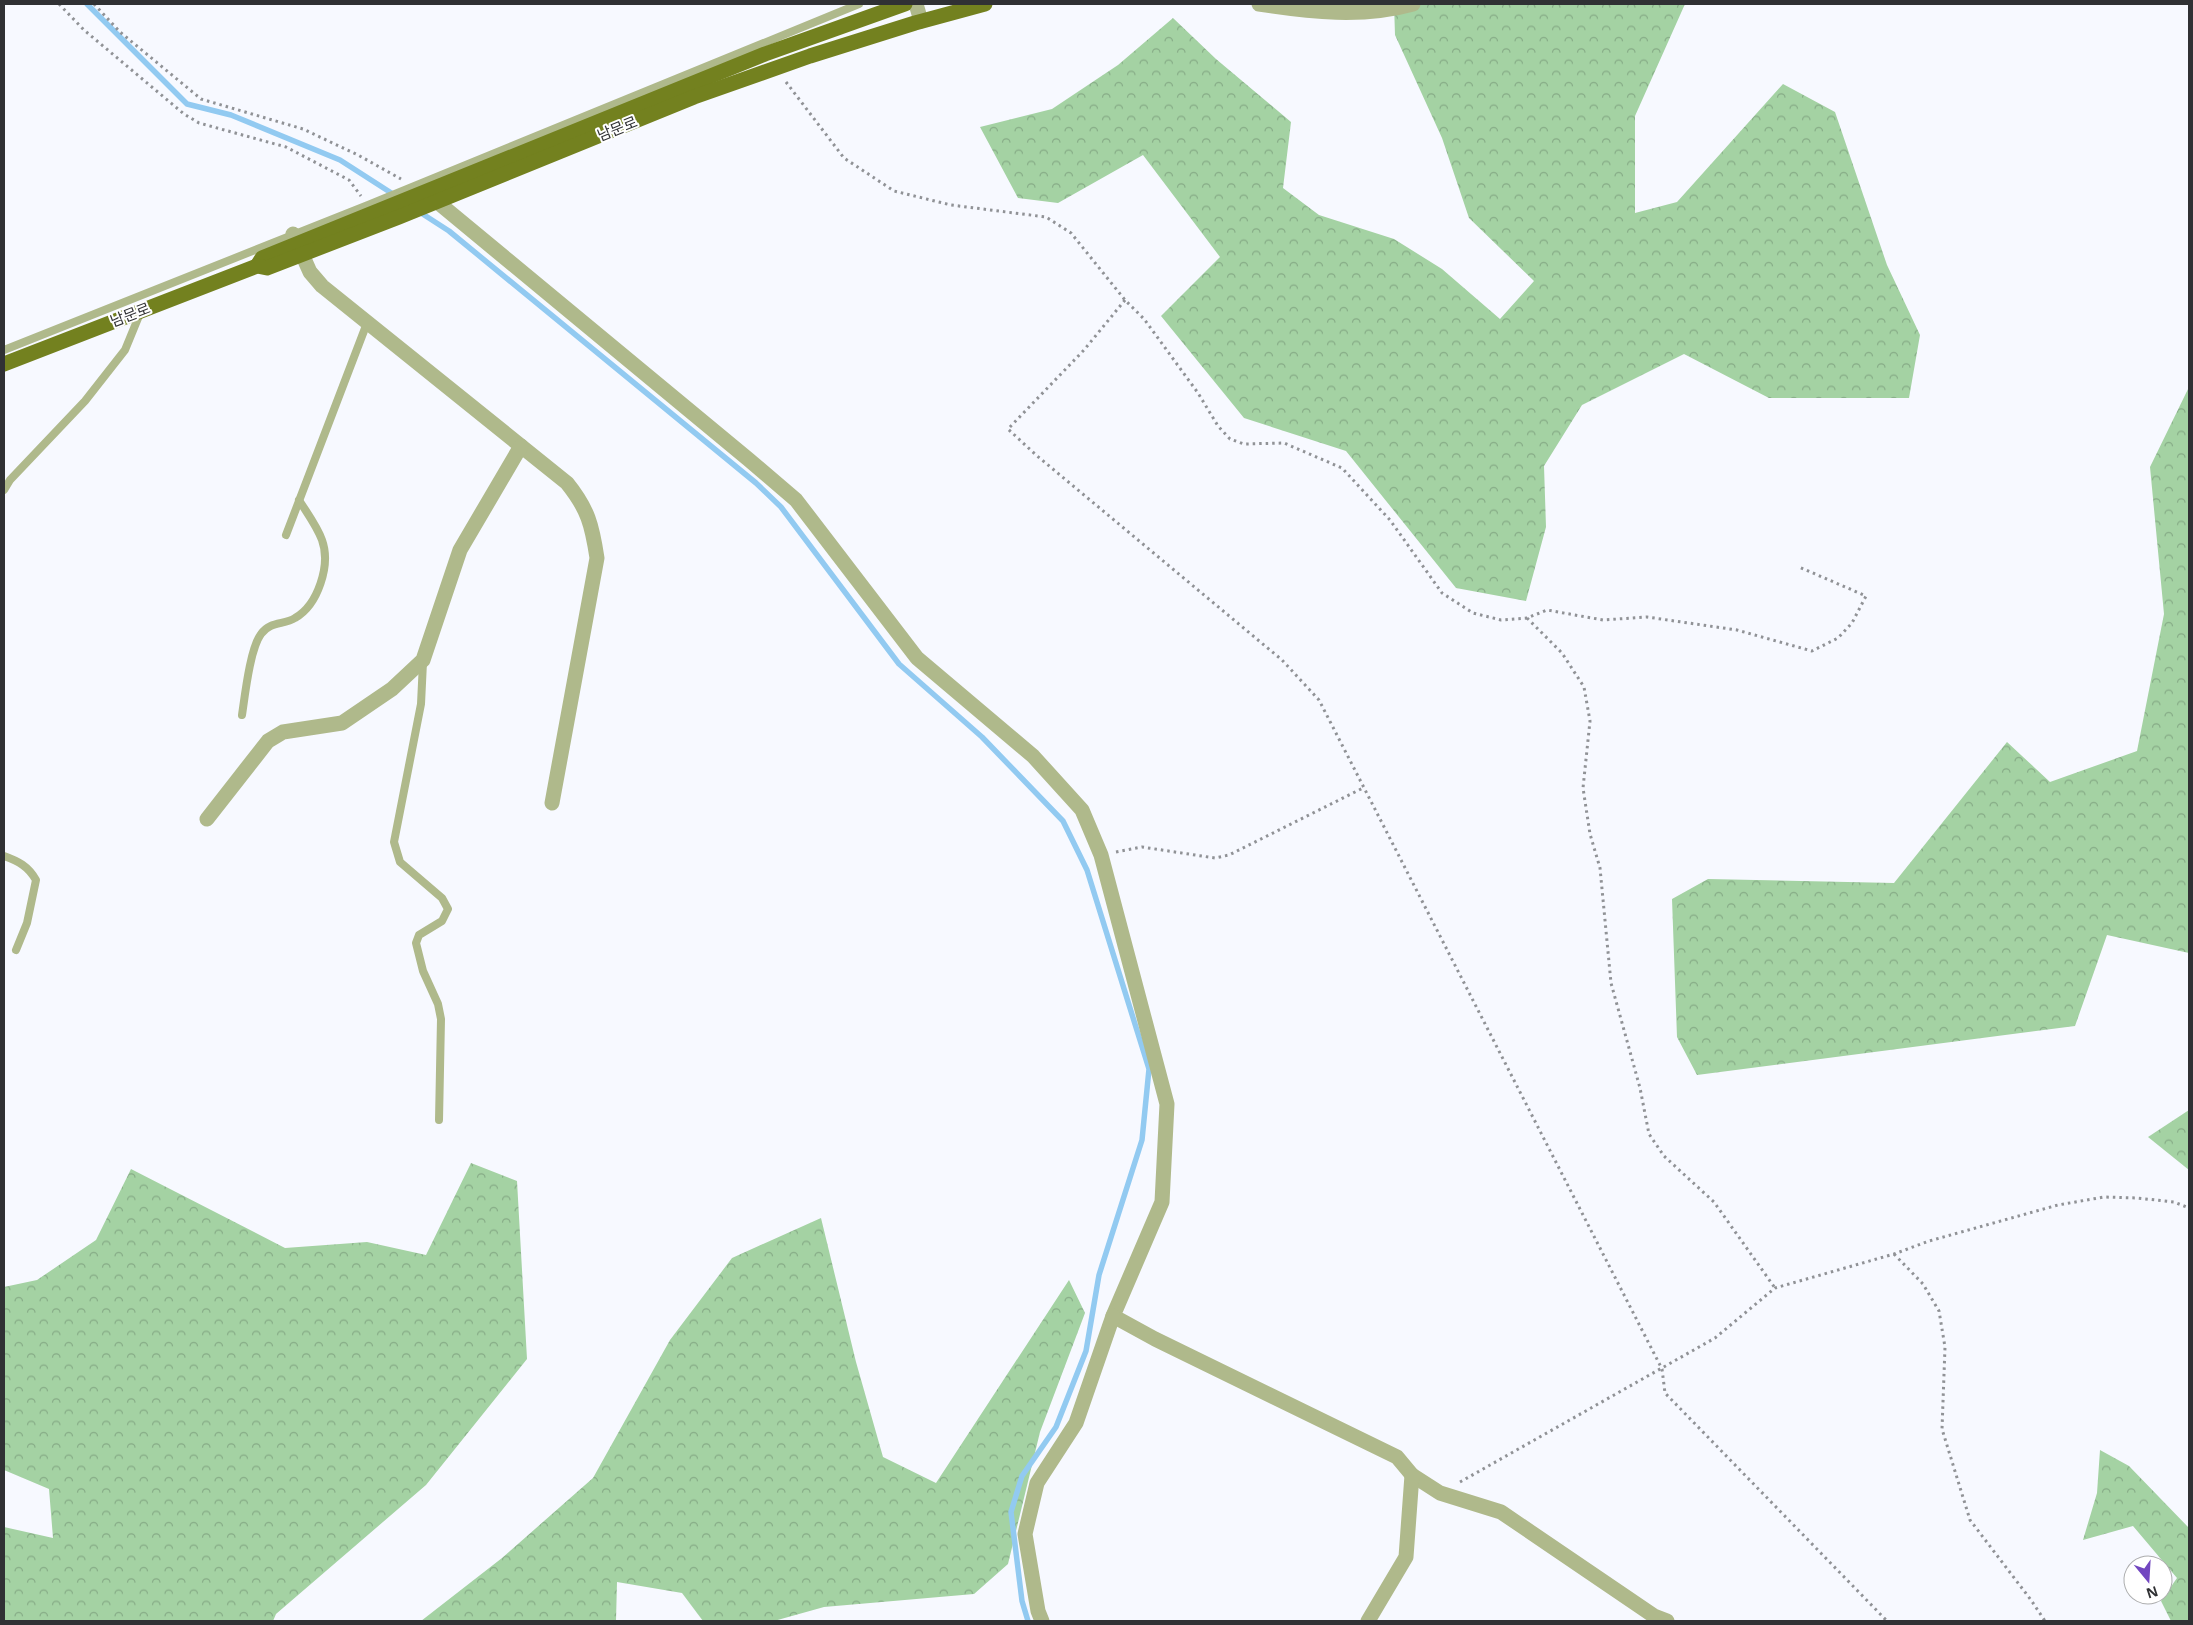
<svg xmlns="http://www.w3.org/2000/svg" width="2193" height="1625" font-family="'Noto Sans','Noto Sans KR',sans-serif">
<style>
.forest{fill:url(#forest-crowns)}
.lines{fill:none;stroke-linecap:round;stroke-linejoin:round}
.stream{stroke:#92caf1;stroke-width:5.5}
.path{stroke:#909296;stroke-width:3;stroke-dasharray:2.5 4;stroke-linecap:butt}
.lane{stroke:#afb98b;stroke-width:8}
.street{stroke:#afb98b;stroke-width:15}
.primary{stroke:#73811f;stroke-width:15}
.labels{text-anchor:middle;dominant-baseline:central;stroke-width:4;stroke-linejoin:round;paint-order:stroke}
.street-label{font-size:15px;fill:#303134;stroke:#fff}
</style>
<defs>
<pattern id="forest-crowns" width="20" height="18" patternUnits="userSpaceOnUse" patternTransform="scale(1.25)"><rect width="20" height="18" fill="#a4d2a3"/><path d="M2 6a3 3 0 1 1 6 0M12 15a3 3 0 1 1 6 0" fill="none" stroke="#86ab86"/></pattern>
</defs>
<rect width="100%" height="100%" fill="#f7f9ff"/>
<g class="forest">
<polygon points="1394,4 1685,4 1635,116 1635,213 1677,202 1783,84 1835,112 1887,265 1920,335 1909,398 1769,398 1684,354 1582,405 1544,466 1546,527 1526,601 1456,588 1346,451 1244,418 1161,316 1220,257 1143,155 1058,203 1018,198 980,127 1052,109 1118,65 1173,18 1216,59 1291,122 1283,188 1319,215 1394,239 1442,269 1500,319 1534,281 1469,218 1442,138 1395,35"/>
<polygon points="2189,387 2189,953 2107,935 2075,1026 1697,1075 1677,1037 1672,899 1708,879 1894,883 2007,742 2050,782 2137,751 2164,614 2150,467"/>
<polygon points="2189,1110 2189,1170 2148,1137"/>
<polygon points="471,1163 517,1181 527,1359 426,1485 276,1614 273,1621 4,1621 4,1527 53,1538 49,1489 4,1470 4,1287 37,1280 96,1240 131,1169 285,1248 367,1242 426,1255"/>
<polygon points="821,1218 856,1362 883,1457 936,1483 1069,1280 1085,1313 1040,1432 1008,1564 974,1594 824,1607 774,1621 703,1621 682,1593 617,1582 616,1621 421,1621 502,1558 593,1478 670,1340 732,1258"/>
<polygon points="2100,1450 2129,1466 2189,1528 2189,1621 2171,1621 2161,1601 2177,1578 2133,1526 2083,1540 2097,1493"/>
</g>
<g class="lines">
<g class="stream">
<polyline points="87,4 187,104 231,115 340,160 396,196"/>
<polyline points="418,211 449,231 756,483 781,507 899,664 982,737 1063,821 1087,870 1149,1069 1142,1140 1099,1275 1086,1351 1056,1427 1022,1476 1011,1512 1022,1601 1028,1621"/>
</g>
<g class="path">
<polyline points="59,4 84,30 184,114 199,123 286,147 349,180 361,196"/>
<polyline points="94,4 120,32 201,99 303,129 358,155 401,179"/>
<polyline points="786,82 844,158 894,191 951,205 1046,217 1071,233 1125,300 1144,319 1198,393 1218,426 1230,439 1244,444 1284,443 1342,468 1390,520 1442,593 1473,613 1501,620 1527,618 1547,610 1603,620 1647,617 1737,630 1812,651 1838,638 1852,623 1866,596 1799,567"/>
<polyline points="1125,300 1084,350 1008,429 1036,455 1282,660 1319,700 1662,1369 1665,1393 1887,1621"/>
<polyline points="1527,618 1562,653 1584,687 1590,721 1583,788 1590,834 1600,868 1611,983 1640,1088 1649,1134 1664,1156 1714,1202 1775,1288"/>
<polyline points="1116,852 1142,847 1215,858 1229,855 1363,788"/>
<polyline points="1894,1254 1923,1284 1939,1311 1945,1347 1942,1429 1970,1520 2031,1600 2045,1621"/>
<polyline points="1460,1482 1715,1338 1775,1288 1894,1254 1929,1241 2058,1205 2104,1197 2137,1198 2174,1202 2189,1208"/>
</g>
<g class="lane">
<polyline points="4,350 368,205 859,4"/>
<polyline points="4,490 10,480 85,401 125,350 141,311"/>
<polyline points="286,535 367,323"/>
<polyline points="423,662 421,704 394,842 400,862 442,898 448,909 442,921 419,935 416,943 423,971 438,1004 441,1019 439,1120"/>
<path d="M 242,715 C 245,695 250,649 261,634 C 270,621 284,625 295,618 C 318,605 331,565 322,540 C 317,526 307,513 299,500"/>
<path d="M 4,856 C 18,861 28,866 36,880 L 27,923 L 16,950"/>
</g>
<g class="street">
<polyline points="916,4 921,21"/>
<path d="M 1259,4 C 1310,12 1363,18 1413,4"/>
<polyline points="429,195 748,459 796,500 917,658 1033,756 1082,810 1101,855 1167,1104 1162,1202 1113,1316 1155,1339 1397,1457 1412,1475 1440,1493 1501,1512 1654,1616 1667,1621"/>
<path d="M 293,234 L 310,272 L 322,286 L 567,483 C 588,509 592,525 597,558 L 552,803"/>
<polyline points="207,819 268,741 283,732 342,723 392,689 423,660 460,550 521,446"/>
<polyline points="1042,1621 1038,1611 1025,1534 1037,1483 1076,1423 1113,1316"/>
<polyline points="1368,1621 1406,1557 1412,1475"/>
</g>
<g class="primary">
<polyline points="257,266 262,258 765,54 905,4"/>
<polyline points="4,364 257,266 267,268 399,217 694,97 810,56 915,23 985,4"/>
</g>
</g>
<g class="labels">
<g class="street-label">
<text transform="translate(617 128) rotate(-22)">남문로</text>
<text transform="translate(130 314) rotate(-21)">남문로</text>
</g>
</g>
<rect width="2193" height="1625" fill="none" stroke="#303134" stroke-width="10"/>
<g transform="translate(2148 1580) rotate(162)"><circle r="24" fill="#ffffff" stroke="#acadae"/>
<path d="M0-4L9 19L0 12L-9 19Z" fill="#7247c0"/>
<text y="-8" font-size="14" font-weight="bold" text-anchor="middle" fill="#303134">N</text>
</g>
</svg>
